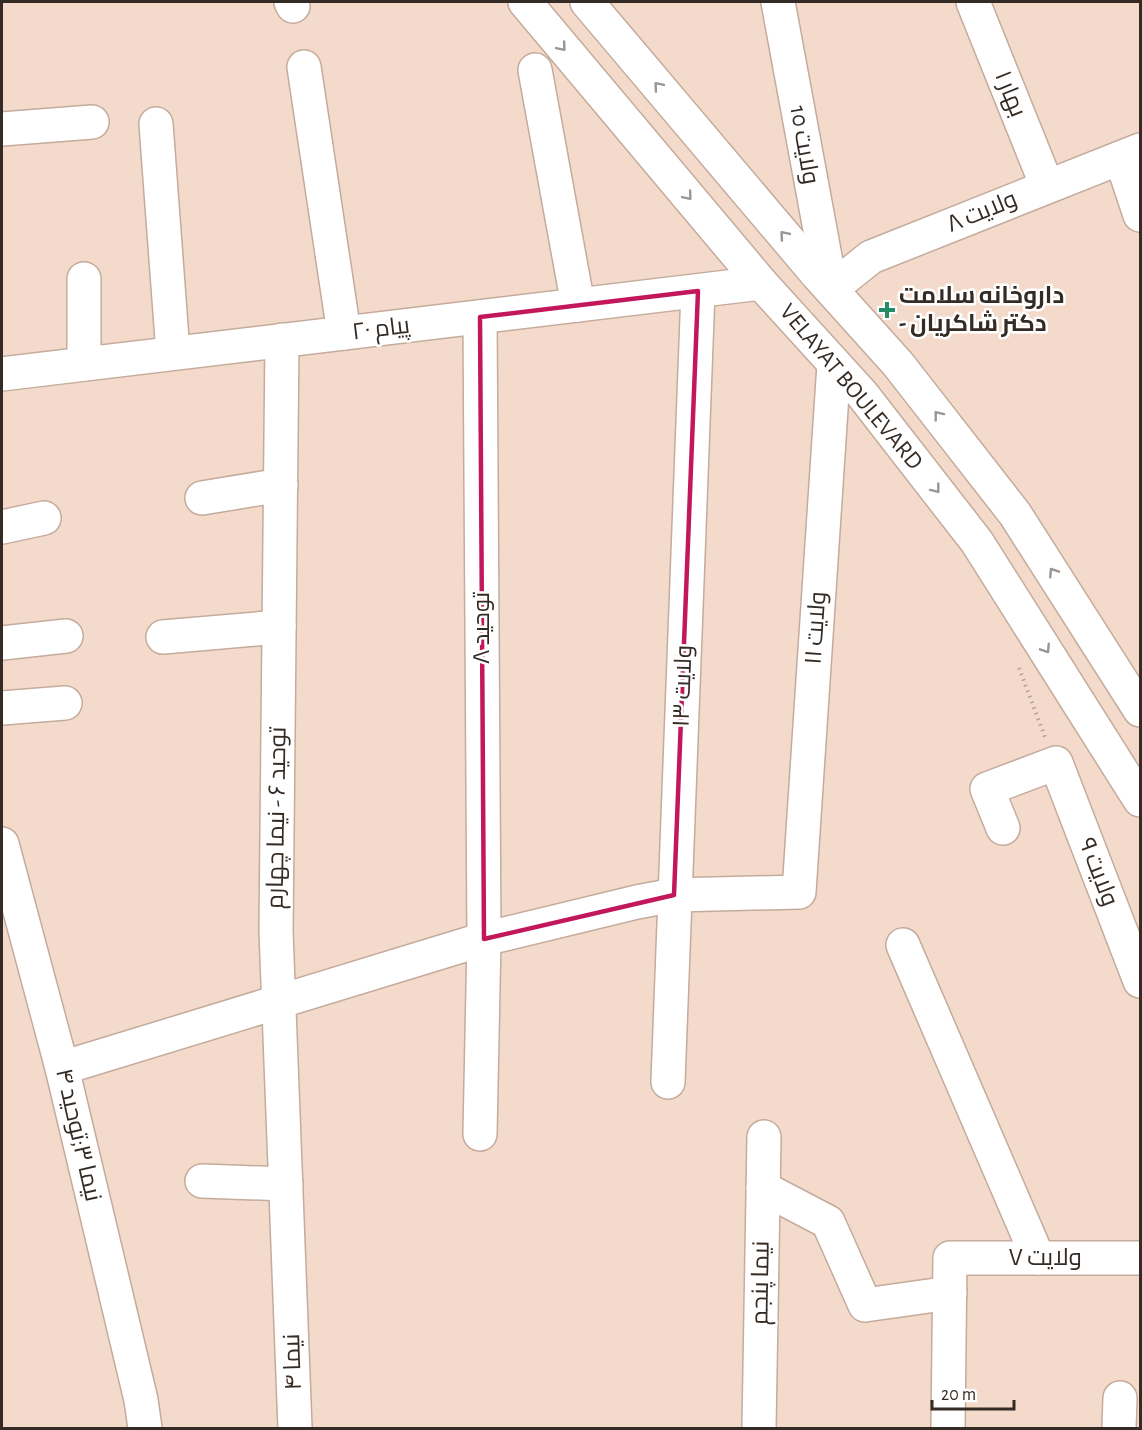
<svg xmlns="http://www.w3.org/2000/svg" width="1142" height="1430" font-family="'Alegreya Sans',Cairo,sans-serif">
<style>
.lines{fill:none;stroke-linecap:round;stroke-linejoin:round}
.minor-casing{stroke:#c4ab9c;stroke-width:36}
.major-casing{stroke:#c4ab9c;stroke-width:36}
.path{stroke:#b7a296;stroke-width:4;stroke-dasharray:1.5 4.5;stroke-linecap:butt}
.minor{stroke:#fff;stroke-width:33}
.major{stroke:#fff;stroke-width:33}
.oneway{stroke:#9a9592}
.marked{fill:none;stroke:#c2185b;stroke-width:4.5;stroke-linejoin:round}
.poi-dot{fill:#248b67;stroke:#fff;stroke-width:2}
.labels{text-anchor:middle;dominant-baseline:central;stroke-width:5;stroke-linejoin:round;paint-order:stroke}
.street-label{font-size:24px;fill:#352b25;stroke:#fff}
.poi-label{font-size:24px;font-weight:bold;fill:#352b25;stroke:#fff;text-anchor:start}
</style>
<rect width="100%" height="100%" fill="#f4daca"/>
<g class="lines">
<g class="minor-casing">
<g id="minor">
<polyline points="291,2 293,6"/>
<polyline points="778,2 831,289 871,257 1140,150"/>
<polyline points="973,2 1047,186"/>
<polyline points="304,67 344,333"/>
<polyline points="535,70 578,305"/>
<polyline points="156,124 173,353"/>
<polyline points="2,129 92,122"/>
<polyline points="1121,158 1140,215"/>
<polyline points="84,279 84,364"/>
<polyline points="480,317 484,939 480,1134"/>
<polyline points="282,340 276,931 295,1428"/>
<polyline points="2,374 761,283"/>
<polyline points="202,498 281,485"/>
<polyline points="2,527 44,518"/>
<polyline points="163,637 279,627"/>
<polyline points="2,643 66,636"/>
<polyline points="2,708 65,703"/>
<polyline points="1003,828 987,789 1056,763 1140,981"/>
<polyline points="2,844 62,1068 141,1400 145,1428"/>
<polyline points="903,945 1038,1258"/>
<polyline points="62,1068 484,939 637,902 674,895 799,892 834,364"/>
<polyline points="668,1082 698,291"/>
<polyline points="202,1181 286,1184"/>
<polyline points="763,1188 828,1222 865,1305 950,1293"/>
<polyline points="759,1428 764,1137"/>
<polyline points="948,1428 950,1258 1140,1258"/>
<polyline points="1119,1428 1120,1398"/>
</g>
</g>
<g class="major-casing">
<g id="major">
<polyline points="525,2 761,283 862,394 977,542 1140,800"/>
<polyline points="587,2 817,274 898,364 1015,514 1140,710"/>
</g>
</g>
<polyline class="path" points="1019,668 1045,737"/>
<use href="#minor" class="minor"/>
<use href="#major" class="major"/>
</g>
<defs><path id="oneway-chevron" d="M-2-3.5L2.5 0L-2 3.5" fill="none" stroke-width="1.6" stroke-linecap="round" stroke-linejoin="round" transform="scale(1.5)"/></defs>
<g class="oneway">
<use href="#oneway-chevron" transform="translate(562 47) rotate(50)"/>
<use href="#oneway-chevron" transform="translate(658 86) rotate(-130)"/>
<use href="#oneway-chevron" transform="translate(688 196) rotate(50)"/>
<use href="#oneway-chevron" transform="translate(784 235) rotate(-130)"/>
<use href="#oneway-chevron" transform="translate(938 415) rotate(-128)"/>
<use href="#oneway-chevron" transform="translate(936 489) rotate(52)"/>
<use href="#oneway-chevron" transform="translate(1053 572) rotate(-123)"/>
<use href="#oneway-chevron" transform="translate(1046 649) rotate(57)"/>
</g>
<path class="marked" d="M 698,291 L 674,895 L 484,939 L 480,317 Z"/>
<path class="poi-dot" d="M884 301h6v6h6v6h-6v6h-6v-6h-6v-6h6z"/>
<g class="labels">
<g class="street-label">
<text transform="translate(1010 94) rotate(68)">بهار ۱</text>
<text transform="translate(804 145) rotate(80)">ولایت 10</text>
<text transform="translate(982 212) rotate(-22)">ولایت ۸</text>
<text transform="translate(381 329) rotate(-7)">پیام ۲۰</text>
<text transform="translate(851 387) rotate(50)">VELAYAT BOULEVARD</text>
<text transform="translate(482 628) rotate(-90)">توحید ۸</text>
<text transform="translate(816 628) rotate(-86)">ولایت ۱۱</text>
<text transform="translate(683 686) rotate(-88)">ولایت ۱۳</text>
<text transform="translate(277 818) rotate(-89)">توحید ۶ - نیما چهارم</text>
<text transform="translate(1098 872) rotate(69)">ولایت ۹</text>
<text transform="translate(78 1135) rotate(77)">نیما ۳;توحید ۴</text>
<text x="1045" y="1258">ولایت ۷</text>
<text transform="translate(761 1283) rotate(-89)">نیما پنجم</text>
<text transform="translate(293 1362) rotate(-92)">نیما ۴</text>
</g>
<g class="poi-label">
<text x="899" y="296">داروخانه سلامت<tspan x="899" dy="28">- دکتر شاکریان</tspan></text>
</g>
</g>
<rect width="1142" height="1430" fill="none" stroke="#352b25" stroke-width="6"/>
<path d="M932 1400v9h82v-9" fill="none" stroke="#352b25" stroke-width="3"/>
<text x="941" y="1400" font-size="18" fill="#352b25" stroke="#ffffff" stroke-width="4.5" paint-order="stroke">20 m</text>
</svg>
